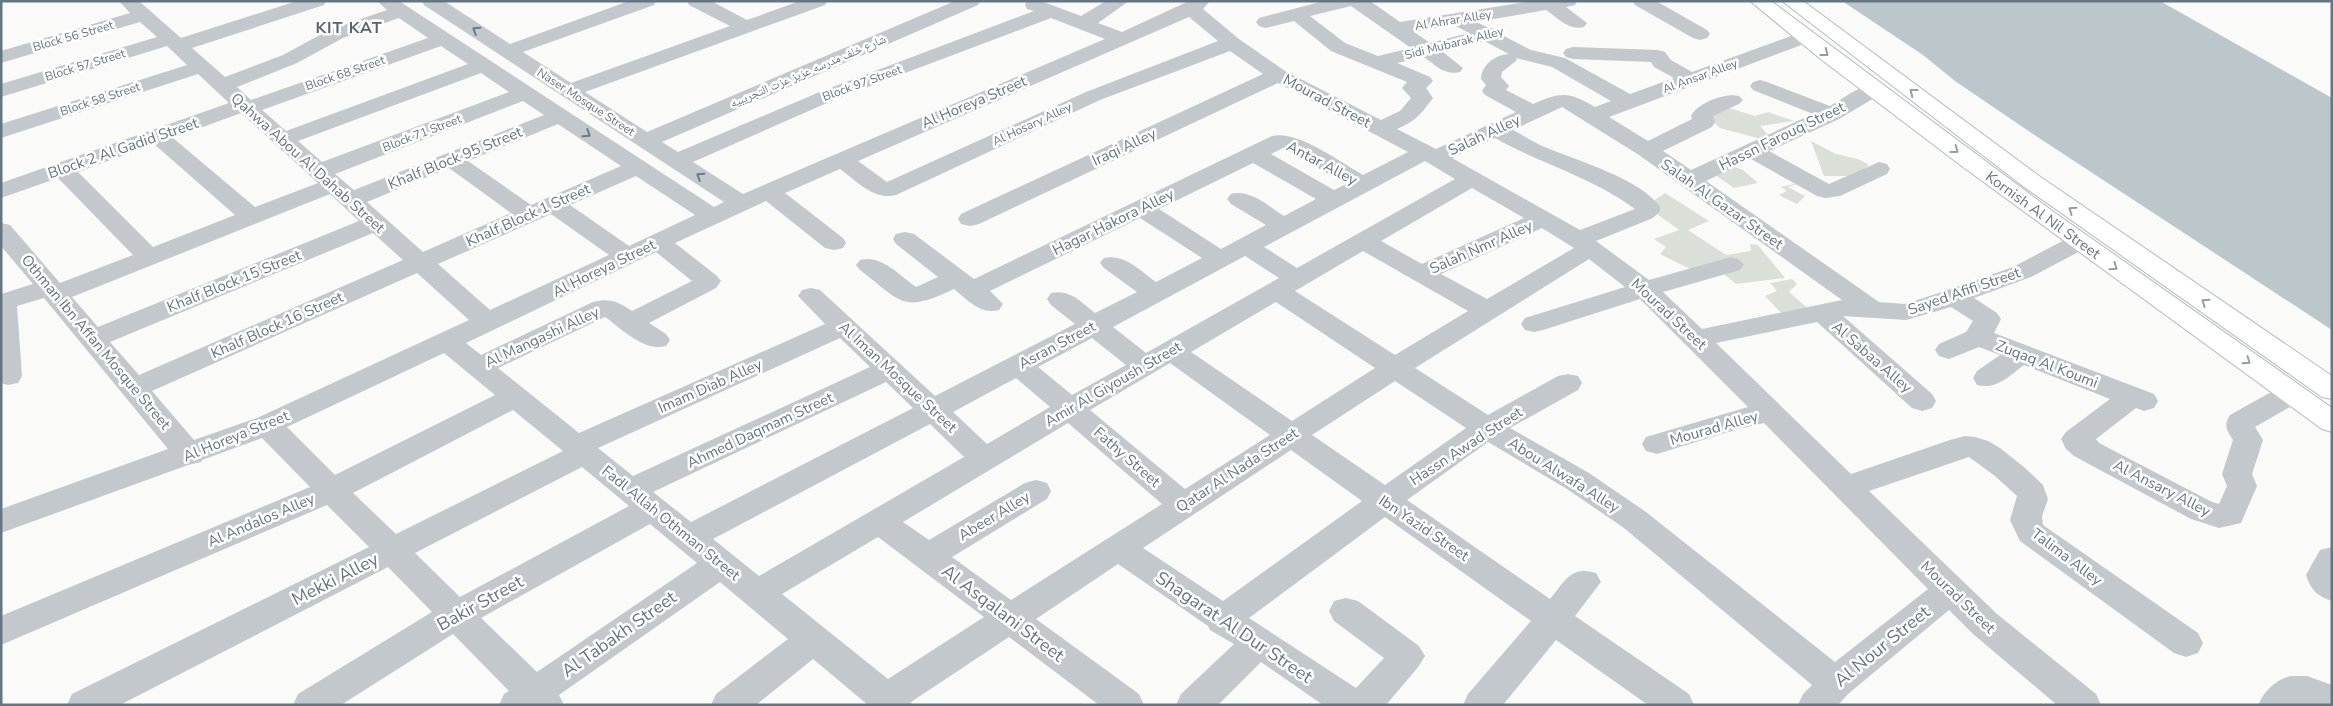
<svg xmlns="http://www.w3.org/2000/svg" width="2333" height="706" font-family="'Nunito Sans','Noto Naskh Arabic',sans-serif">
<style>
.green{fill:#dadfd7}
.water{fill:#bbc7cb}
.lines{fill:none;stroke-linecap:round;stroke-linejoin:round}
.major-casing{stroke:#b5babe;stroke-width:2}
.minor{fill:#c3c8cc;fill-rule:evenodd}
.major{fill:#fff;fill-rule:evenodd}
.oneway{stroke:#6a7a87}
.oneway2{stroke:#939fa8}
.labels{text-anchor:middle;dominant-baseline:central;stroke-width:5;stroke-linejoin:round;paint-order:stroke}
.far-street-label{font-size:12px;fill:#657683;stroke:#fff}
.street-label{font-size:15px;fill:#657683;stroke:#fff}
.far-district-label{font-size:16px;font-weight:bold;letter-spacing:1px;fill:#57646e;stroke:#fff}
.near-street-label{font-size:18px;fill:#657683;stroke:#fff}
</style>
<rect width="100%" height="100%" fill="#fafaf8"/>
<g class="green">
<polygon points="1720,105 1755,116 1768,112 1794,121 1760,126 1769,136 1761,139 1720,128 1709,118"/>
<polygon points="1811,141 1836,154 1858,159 1869,165 1855,176 1824,176"/>
<polygon points="1724,163 1743,170 1758,183 1734,188 1711,172"/>
<polygon points="1803,182 1788,187 1805,196 1797,204 1779,195 1787,191 1781,187"/>
<polygon points="1665,193 1709,221 1688,230 1726,255 1751,251 1750,244 1758,245 1785,278 1736,284 1713,265 1690,269 1660,254 1666,247 1654,239 1679,230 1646,206"/>
<polygon points="1792,279 1797,284 1789,292 1811,311 1785,317 1765,296 1777,291 1770,283"/>
</g>
<polygon class="water" points="1842,1 2160,1 2332,98 2332,330 2036,136 1955,81 1923,55"/>
<g class="lines">
<g class="major-casing">
<g id="major">
<polygon points="1750,1 1771,1 2051,210 2332,408 2332,432 2322,429 1963,167 1822,60"/>
<polygon points="1782,1 1803,1 2039,176 2332,376 2332,399 2322,397 2023,186"/>
</g>
</g>
<g class="minor">
<path d="M 119,1 L 139,1 L 181,38 L 297,1 L 326,1 L 324,5 L 192,48 L 225,77 L 283,55 L 329,30 L 387,10 L 377,1 L 399,1 L 714,207 L 724,202 L 424,5 L 422,1 L 444,1 L 510,44 L 629,1 L 656,1 L 654,5 L 523,52 L 571,83 L 730,26 L 689,5 L 687,1 L 711,1 L 747,20 L 800,1 L 827,1 L 825,5 L 585,92 L 647,132 L 955,1 L 980,1 L 978,5 L 662,142 L 678,152 L 822,91 L 1034,11 L 1027,9 L 1025,5 L 1027,1 L 1041,1 L 1081,16 L 1106,1 L 1129,1 L 1098,23 L 1122,32 L 1189,1 L 1210,1 L 1203,9 L 1239,39 L 1285,71 L 1381,120 L 1400,111 L 1411,98 L 1402,88 L 1407,82 L 1331,51 L 1294,21 L 1266,28 L 1259,26 L 1256,22 L 1259,18 L 1324,1 L 1370,1 L 1400,22 L 1532,1 L 1577,1 L 1575,5 L 1566,7 L 1587,23 L 1584,27 C 1569,31 1558,18 1546,10 L 1476,22 L 1489,28 L 1500,29 L 1502,35 L 1531,50 L 1565,58 L 1630,94 L 1674,78 L 1654,67 L 1651,62 L 1573,59 L 1566,57 L 1563,53 L 1566,49 L 1573,47 L 1658,50 L 1665,52 L 1671,60 L 1692,72 L 1805,31 L 1812,33 L 1815,37 L 1812,41 L 1609,117 L 1648,141 L 1692,119 L 1691,116 C 1697,103 1726,92 1739,96 L 1743,100 L 1739,104 L 1713,116 L 1715,122 L 1712,127 L 1663,151 L 1691,170 L 1813,114 L 1753,90 L 1750,86 L 1753,82 L 1760,80 L 1767,82 L 1830,106 C 1845,98 1864,81 1881,86 L 1884,90 L 1881,94 L 1839,119 L 1769,151 L 1829,184 L 1879,162 L 1887,164 L 1890,169 L 1887,174 L 1840,196 L 1825,198 L 1817,196 L 1751,159 L 1706,181 L 1879,302 L 1905,304 L 1945,291 L 2013,267 L 2070,237 L 2079,235 L 2088,237 L 2091,242 L 2088,247 L 2031,277 L 1974,298 L 1997,313 L 2001,319 L 1994,333 L 2154,394 L 2158,401 L 2154,408 L 2144,411 L 2136,408 L 2096,439 L 2099,443 L 2212,502 L 2219,504 L 2227,486 L 2222,474 L 2233,440 C 2227,430 2223,426 2230,415 L 2282,386 L 2292,384 L 2302,386 L 2306,393 L 2302,400 L 2255,427 L 2263,440 L 2252,474 L 2257,486 L 2241,523 L 2219,528 L 2191,519 L 2074,456 L 2066,449 L 2061,439 L 2066,432 L 2110,399 L 2024,365 C 2009,376 1997,390 1977,385 L 1973,378 L 1977,371 L 2000,355 L 1979,347 L 1949,359 L 1939,356 L 1935,350 L 1939,344 L 1966,332 L 1973,321 L 1951,307 L 1906,320 L 1843,316 L 1932,394 L 1936,401 L 1932,408 L 1922,411 L 1912,408 L 1817,322 L 1716,343 L 1851,474 L 1950,440 L 1965,436 L 1975,437 L 1988,441 L 2000,448 L 2025,468 L 2043,485 L 2048,499 L 2042,516 L 2043,525 L 2198,633 L 2203,643 L 2198,653 L 2186,657 L 2174,653 L 2020,541 L 2010,520 L 2017,496 L 1995,476 L 1969,457 L 1869,491 L 1997,614 L 2096,694 L 2101,705 L 2057,705 L 1973,634 L 1949,610 L 1848,694 L 1838,705 L 1798,705 L 1803,694 L 1812,685 L 1624,528 L 1567,489 L 1488,442 L 1407,500 L 1550,599 C 1565,581 1571,565 1596,573 L 1601,582 L 1575,616 L 1689,694 L 1694,705 L 1648,705 L 1556,640 L 1503,705 L 1463,705 L 1468,694 L 1531,621 L 1385,517 L 1249,618 L 1356,688 L 1384,658 L 1334,621 L 1329,611 L 1334,601 L 1346,598 L 1358,601 L 1419,646 L 1425,656 L 1419,666 L 1386,705 L 1323,705 L 1261,662 L 1218,705 L 1176,705 L 1181,694 L 1234,644 L 1210,630 L 1208,626 L 1118,564 L 1036,619 L 1139,694 L 1144,705 L 1099,705 L 1009,637 L 911,702 L 912,705 L 868,705 L 813,659 L 756,705 L 711,705 L 716,694 L 788,639 L 720,582 L 559,695 L 564,705 L 499,705 L 504,694 L 509,691 L 453,634 L 341,705 L 293,705 L 298,694 L 432,612 L 388,567 L 120,705 L 67,705 L 72,694 L 369,547 L 327,505 L 1,645 L 1,616 L 310,487 L 262,438 L 202,460 L 201,462 L 188,465 L 1,533 L 1,509 L 168,449 L 44,298 L 17,306 L 22,376 L 18,383 L 8,385 L 1,383 L 1,294 L 33,284 L 1,246 L 1,223 L 10,225 L 60,283 L 133,255 L 58,178 L 1,198 L 1,183 L 229,103 L 198,74 L 1,138 L 1,124 L 187,65 L 167,46 L 1,97 L 1,84 L 157,37 L 140,22 L 1,63 L 1,51 L 130,13 ZM 1351,6 L 1411,48 L 1378,56 L 1345,43 L 1310,16 ZM 1189,17 L 1218,41 L 1086,92 L 887,182 L 858,161 ZM 399,18 L 428,38 L 251,100 L 237,87 L 297,63 L 343,38 ZM 1051,18 L 1105,39 L 743,194 L 693,162 L 836,99 ZM 1454,25 L 1469,33 L 1430,43 L 1414,32 ZM 1484,41 L 1509,54 C 1494,55 1482,65 1481,79 L 1486,85 L 1482,91 L 1485,95 L 1516,112 L 1436,149 L 1397,129 C 1416,121 1421,114 1433,98 L 1426,88 L 1433,81 L 1430,77 L 1397,63 L 1424,57 C 1435,65 1445,76 1460,72 L 1463,68 L 1443,52 ZM 441,46 L 468,64 L 286,131 L 262,110 ZM 1230,51 L 1263,74 L 961,214 L 958,219 L 961,224 L 970,226 L 979,224 L 1278,83 L 1408,152 L 1363,175 C 1340,162 1298,130 1272,136 L 974,279 L 914,234 L 905,232 L 896,234 L 893,239 L 896,244 L 938,277 L 916,287 C 900,276 881,254 860,260 L 856,265 L 860,270 C 902,302 902,314 954,289 C 968,300 980,315 999,310 L 1003,304 L 990,291 L 1140,218 L 1202,258 L 1156,282 C 1141,271 1124,253 1104,258 L 1100,263 L 1104,268 L 1137,292 L 1095,313 C 1081,302 1070,289 1051,293 L 1047,299 L 1051,305 L 1075,324 L 935,396 L 820,290 L 811,288 L 802,290 L 798,296 L 825,324 L 579,433 L 498,368 L 605,317 C 622,329 644,352 666,346 L 670,340 L 666,334 L 649,323 L 716,288 L 721,281 L 717,276 L 675,243 L 766,201 L 825,248 L 834,250 L 843,248 L 846,243 L 843,238 L 785,193 L 840,169 C 857,181 874,201 896,195 L 1100,100 ZM 1516,58 L 1552,67 L 1611,101 L 1595,107 C 1568,91 1561,92 1533,104 L 1506,90 L 1509,86 L 1501,77 L 1502,72 L 1517,60 ZM 481,73 L 509,92 L 322,162 L 298,141 ZM 523,101 L 544,115 L 354,190 L 335,174 ZM 1562,107 L 1639,155 L 1842,300 L 1702,329 L 1663,292 L 1740,270 L 1744,265 L 1740,260 L 1731,257 L 1649,280 L 1596,241 L 1653,218 L 1660,211 L 1660,207 C 1641,179 1578,161 1547,148 C 1535,143 1524,136 1513,130 ZM 241,113 L 318,183 L 255,207 L 173,138 ZM 558,124 L 621,166 L 531,205 L 468,161 ZM 1495,138 C 1541,164 1592,177 1635,209 L 1580,230 L 1452,158 ZM 154,144 L 235,215 L 153,247 L 78,172 ZM 1283,148 L 1346,184 L 1334,190 L 1271,154 ZM 1425,161 L 1455,179 L 1297,268 L 1264,247 ZM 1253,163 L 1316,199 L 1284,216 C 1268,206 1250,189 1231,194 L 1227,199 L 1231,204 L 1266,225 L 1221,249 L 1159,209 ZM 449,168 L 511,213 L 423,252 L 367,202 ZM 636,176 L 695,215 L 629,246 L 570,205 ZM 1472,188 L 1524,218 L 1422,264 L 1381,241 ZM 330,194 L 359,221 L 98,327 L 72,297 ZM 551,214 L 609,255 L 490,310 L 438,264 ZM 1542,228 L 1574,248 L 1487,299 L 1441,274 ZM 373,233 L 403,260 L 139,375 L 110,342 ZM 1363,251 L 1468,311 L 1395,355 L 1295,291 ZM 656,252 L 692,281 L 632,311 C 617,301 610,298 593,302 L 481,355 L 466,343 ZM 1245,256 L 1279,278 L 1146,353 L 1113,327 ZM 1589,259 L 1625,287 L 1525,318 L 1521,324 L 1525,330 L 1534,332 L 1543,330 L 1640,299 L 1748,407 L 1646,437 L 1642,444 L 1646,451 L 1657,454 L 1738,429 L 1764,423 L 1928,589 L 1835,662 L 1646,512 L 1589,473 L 1510,428 L 1578,390 L 1582,383 L 1578,376 L 1568,374 L 1558,376 L 1488,415 L 1415,368 ZM 417,273 L 469,320 L 257,418 L 194,440 L 152,391 ZM 1276,302 L 1375,368 L 1292,421 L 1191,352 ZM 840,338 L 870,367 L 633,476 L 598,448 ZM 1092,338 L 1126,365 L 1072,395 L 1038,367 ZM 444,353 L 495,395 L 335,475 L 287,427 ZM 1170,363 L 1270,435 L 1185,489 L 1090,410 ZM 1016,378 L 1050,407 L 987,444 L 953,412 ZM 1395,381 L 1466,428 L 1385,485 L 1312,435 ZM 886,382 L 913,408 L 691,522 L 653,492 ZM 513,410 L 563,451 L 396,534 L 353,493 ZM 1068,423 L 1162,504 L 1011,600 L 952,557 L 1047,499 L 1051,491 L 1047,483 L 1036,480 L 1025,483 L 929,540 L 903,522 ZM 930,424 L 964,457 L 759,576 L 713,539 ZM 1291,450 L 1362,501 L 1223,601 L 1143,548 ZM 582,467 L 629,506 L 460,597 L 415,553 ZM 650,524 L 697,563 L 537,672 L 481,618 ZM 878,537 L 984,617 L 888,679 L 782,594 Z"/>
<polygon points="1633,1 1656,1 1707,30 1710,34 1707,38 1700,40 1693,38 1635,5"/>
<path d="M 2332,547 L 2332,601 C 2317,596 2311,590 2306,575 L 2320,550 Z"/>
<path d="M 2290,676 L 2307,676 L 2332,685 L 2332,705 L 2258,705 C 2265,690 2274,681 2290,676 Z"/>
</g>
<use href="#major" class="major"/>
</g>
<defs><path id="oneway-chevron" d="M-2-3.5L2.5 0L-2 3.5" fill="none" stroke-width="1.6" stroke-linecap="round" stroke-linejoin="round" transform="scale(1.25)"/></defs>
<g class="oneway">
<use href="#oneway-chevron" transform="translate(476 30) rotate(-147)"/>
<use href="#oneway-chevron" transform="translate(587 134) rotate(33)"/>
<use href="#oneway-chevron" transform="translate(700 176) rotate(-147)"/>
</g>
<g class="oneway2">
<use href="#oneway-chevron" transform="translate(1825 53) rotate(38)"/>
<use href="#oneway-chevron" transform="translate(1913 92) rotate(-143)"/>
<use href="#oneway-chevron" transform="translate(1955 150) rotate(37)"/>
<use href="#oneway-chevron" transform="translate(2072 210) rotate(-145)"/>
<use href="#oneway-chevron" transform="translate(2114 267) rotate(35)"/>
<use href="#oneway-chevron" transform="translate(2205 302) rotate(-145)"/>
<use href="#oneway-chevron" transform="translate(2247 361) rotate(35)"/>
</g>
<g class="labels">
<g class="far-street-label">
<text transform="translate(1453 20) rotate(-9)">Al Ahrar Alley</text>
<text transform="translate(73 36) rotate(-16)">Block 56 Street</text>
<text transform="translate(1454 43) rotate(-14)">Sidi Mubarak Alley</text>
<text transform="translate(85 65) rotate(-17)">Block 57 Street</text>
<text transform="translate(808 71) rotate(-23)">شارع خلف مدرسه عزيز عزت التجريبيه</text>
<text transform="translate(345 73) rotate(-19)">Block 68 Street</text>
<text transform="translate(1700 76) rotate(-20)">Al Ansar Alley</text>
<text transform="translate(862 83) rotate(-20)">Block 97 Street</text>
<text transform="translate(100 99) rotate(-18)">Block 58 Street</text>
<text transform="translate(586 102) rotate(33)">Naser Mosque Street</text>
<text transform="translate(1032 124) rotate(-25)">Al Hosary Alley</text>
<text transform="translate(422 133) rotate(-21)">Block 71 Street</text>
</g>
<g class="street-label">
<text transform="translate(1327 101) rotate(28)">Mourad Street</text>
<text transform="translate(974 102) rotate(-23)">Al Horeya Street</text>
<text transform="translate(1484 135) rotate(-25)">Salah Alley</text>
<text transform="translate(1782 136) rotate(-26)">Hassn Farouq Street</text>
<text transform="translate(1124 147) rotate(-25)">Iraqi Alley</text>
<text transform="translate(123 148) rotate(-19)">Block 2 Al Gadid Street</text>
<text transform="translate(455 158) rotate(-22)">Khalf Block 95 Street</text>
<text transform="translate(308 163) rotate(42)">Qahwa Abou Al Dahab Street</text>
<text transform="translate(1322 163) rotate(28)">Antar Alley</text>
<text transform="translate(1722 204) rotate(35)">Salah Al Gazar Street</text>
<text transform="translate(528 215) rotate(-24)">Khalf Block 1 Street</text>
<text transform="translate(2043 215) rotate(36)">Kornish Al Nil Street</text>
<text transform="translate(1113 222) rotate(-26)">Hagar Hakora Alley</text>
<text transform="translate(1481 247) rotate(-24)">Salah Nmr Alley</text>
<text transform="translate(604 268) rotate(-26)">Al Horeya Street</text>
<text transform="translate(234 281) rotate(-22)">Khalf Block 15 Street</text>
<text transform="translate(1964 291) rotate(-19)">Sayed Afifi Street</text>
<text transform="translate(1669 314) rotate(43)">Mourad Street</text>
<text transform="translate(277 325) rotate(-24)">Khalf Block 16 Street</text>
<text transform="translate(542 337) rotate(-25)">Al Mangashi Alley</text>
<text transform="translate(96 342) rotate(50)">Othman Ibn Affan Mosque Street</text>
<text transform="translate(1057 345) rotate(-28)">Asran Street</text>
<text transform="translate(1872 357) rotate(41)">Al Sabaa Alley</text>
<text transform="translate(2047 364) rotate(21)">Zuqaq Al Koumi</text>
<text transform="translate(898 377) rotate(43)">Al Iman Mosque Street</text>
<text transform="translate(1113 384) rotate(-30)">Amir Al Giyoush Street</text>
<text transform="translate(710 386) rotate(-24)">Imam Diab Alley</text>
<text transform="translate(1714 428) rotate(-16)">Mourad Alley</text>
<text transform="translate(760 430) rotate(-25)">Ahmed Daqmam Street</text>
<text transform="translate(236 436) rotate(-22)">Al Horeya Street</text>
<text transform="translate(1466 446) rotate(-33)">Hassn Awad Street</text>
<text transform="translate(1127 457) rotate(41)">Fathy Street</text>
<text transform="translate(1237 470) rotate(-33)">Qatar Al Nada Street</text>
<text transform="translate(1564 475) rotate(32)">Abou Alwafa Alley</text>
<text transform="translate(2162 488) rotate(27)">Al Ansary Alley</text>
<text transform="translate(994 516) rotate(-31)">Abeer Alley</text>
<text transform="translate(261 520) rotate(-23)">Al Andalos Alley</text>
<text transform="translate(671 523) rotate(39)">Fadl Allah Othman Street</text>
<text transform="translate(1424 528) rotate(34)">Ibn Yazid Street</text>
<text transform="translate(2067 557) rotate(37)">Talima Alley</text>
<text transform="translate(1958 597) rotate(44)">Mourad Street</text>
</g>
<g class="far-district-label">
<text x="349" y="28">KIT KAT</text>
</g>
<g class="near-street-label">
<text transform="translate(335 579) rotate(-27)">Mekki Alley</text>
<text transform="translate(480 603) rotate(-29)">Bakir Street</text>
<text transform="translate(1003 613) rotate(37)">Al Asqalani Street</text>
<text transform="translate(1234 627) rotate(34)">Shagarat Al Dur Street</text>
<text transform="translate(619 634) rotate(-35)">Al Tabakh Street</text>
<text transform="translate(1882 646) rotate(-39)">Al Nour Street</text>
</g>
</g>
<rect width="2333" height="706" fill="none" stroke="#657683" stroke-width="5"/>
</svg>
